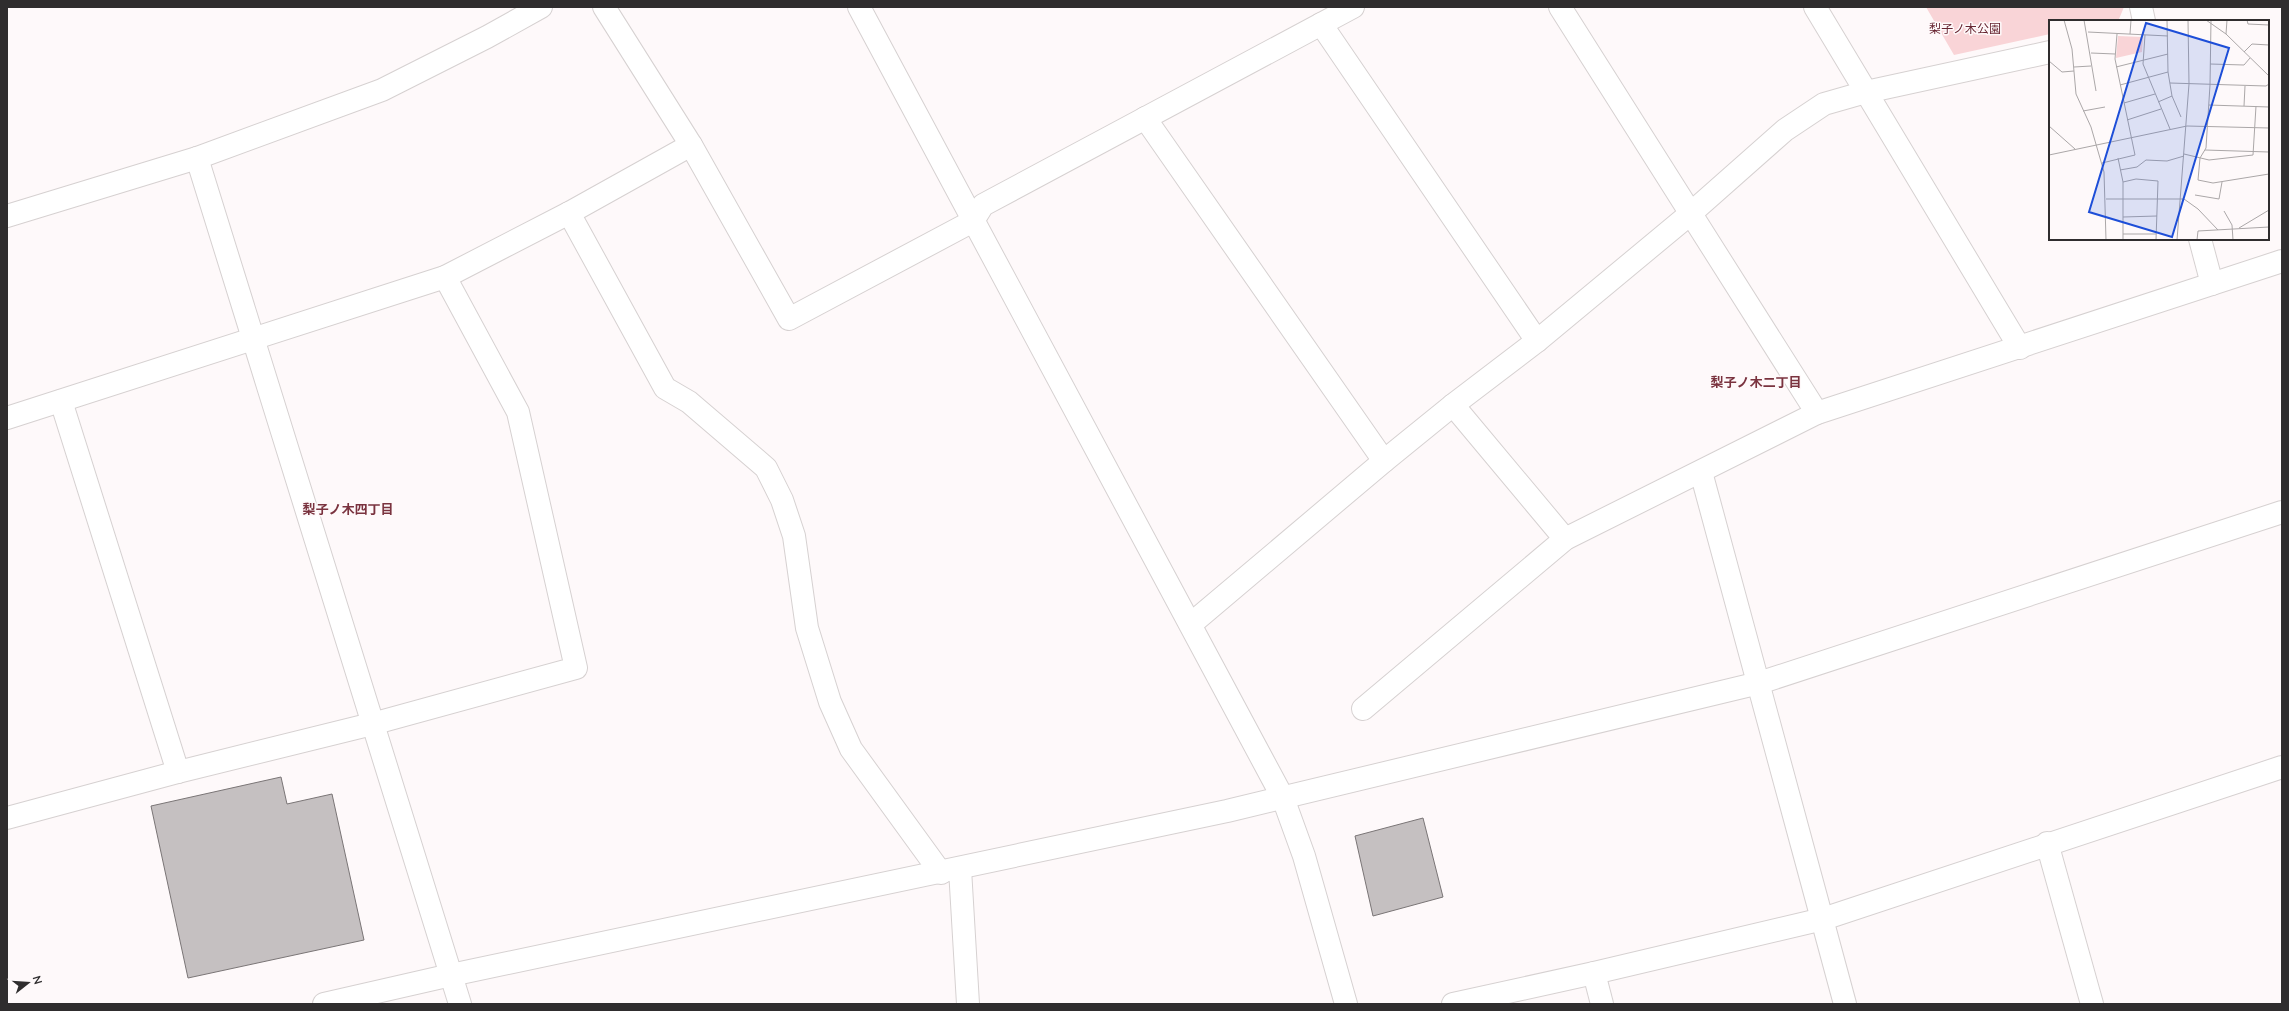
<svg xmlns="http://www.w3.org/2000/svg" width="2289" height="1011" font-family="'Nunito Sans','Noto Sans JP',sans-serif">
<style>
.green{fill:#f9d4d7}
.building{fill:#c5c0c1;stroke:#7a7576}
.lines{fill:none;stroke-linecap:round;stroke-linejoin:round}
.street-casing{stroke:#d6d1d1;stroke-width:24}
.secondary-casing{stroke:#d6d1d1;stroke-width:24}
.street{stroke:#fff;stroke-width:22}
.secondary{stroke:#fff;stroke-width:22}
.labels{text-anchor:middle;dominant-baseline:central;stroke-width:3;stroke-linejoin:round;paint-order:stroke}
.park-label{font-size:12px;fill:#672531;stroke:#fef9fa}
.neighbourhood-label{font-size:13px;font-weight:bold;fill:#7a333f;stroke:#fef9fa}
.inset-road{fill:none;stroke:#aba7a8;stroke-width:1}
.view{fill:#1d4ed8;fill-opacity:0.15;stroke:#1d4ed8;stroke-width:2}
.inset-edge{fill:none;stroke:#2f2d2e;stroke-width:2}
</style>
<rect width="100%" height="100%" fill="#fef9fa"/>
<polygon class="green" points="1926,7 2124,7 2119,19 2050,21 2050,34 1954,55"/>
<g class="building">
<polygon points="281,777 287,804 332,794 364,940 188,978 151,806"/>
<polygon points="1423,818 1443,897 1373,916 1355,836"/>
</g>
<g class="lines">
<g class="street-casing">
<g id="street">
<polyline points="604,7 691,145 789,319 973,221 983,205 1353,7"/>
<polyline points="1560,7 1817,413"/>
<polyline points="1815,7 2020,348"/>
<polyline points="2141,7 2144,21"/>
<polyline points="1321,24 1537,341"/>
<polyline points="1145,118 1384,461"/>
<polyline points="197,158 460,1004"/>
<polyline points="569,213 665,388 689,402 766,468 782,500 794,536 807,628 830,702 851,749 941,873"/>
<polyline points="2200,239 2212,284"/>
<polyline points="61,401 178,772"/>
<polyline points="1453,405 1565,539"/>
<polyline points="7,418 445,277 569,213 691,145"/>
<polyline points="1701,472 1845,1004"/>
<polyline points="1191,624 1384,461 1453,405 1537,341 1690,214 1785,130 1824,104 1866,92 2050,52"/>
<polyline points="1363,709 1565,539 1817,413 2282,261"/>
<polyline points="7,818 178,772 372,724 576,668 518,412 445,277"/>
<polyline points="2047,843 2092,1004"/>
<polyline points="960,869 968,1004"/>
<polyline points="1594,973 1602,1004"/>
<polyline points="1453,1004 1594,973 1823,919 2282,767"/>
</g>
</g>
<g class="secondary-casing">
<g id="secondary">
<polyline points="859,7 1283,798 1304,856 1346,1004"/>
<polyline points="7,216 197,158 382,90 487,37 541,7"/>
<polyline points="324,1004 451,975 1227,811 1759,683 2282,512"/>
</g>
</g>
<use href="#street" class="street"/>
<use href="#secondary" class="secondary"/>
</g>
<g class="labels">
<g class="park-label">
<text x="1965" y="29">梨子ノ木公園</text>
</g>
<g class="neighbourhood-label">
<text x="1756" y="383">梨子ノ木二丁目</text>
<text x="348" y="510">梨子ノ木四丁目</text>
</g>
</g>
<g transform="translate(2049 20)">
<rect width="220" height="220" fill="#fef9fa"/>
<path d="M 69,16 L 94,17 L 93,32 L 67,38 Z" fill="#f9d4d7"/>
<path class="inset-road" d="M 15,0 L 23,29 L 27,74 L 42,107 L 55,152 L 57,220M 35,0 L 47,71M 118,0 L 119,52 L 123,76 L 132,97M 157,0 L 177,14 L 220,56M 162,0 L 161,65 L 157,128 L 151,138 L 149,160 L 164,163 L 220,154M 198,0 L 199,4 L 220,5M 39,12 L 119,16M 81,14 L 82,0M 177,14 L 178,0M 96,15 L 94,44 L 121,109M 195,32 L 203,24 L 220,25M 42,33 L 66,34M 0,41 L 13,52 L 25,51M 161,44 L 195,45 L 201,38M 25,47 L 42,46M 67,47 L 119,34M 121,63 L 217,66 L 220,64M 71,65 L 119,52M 109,82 L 123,76M 75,83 L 106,74M 160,85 L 220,87M 195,86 L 196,66M 34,91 L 56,87M 78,100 L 112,89M 0,106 L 26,129M 156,130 L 220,132M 135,134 L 160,140 L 204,135 L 207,86M 0,135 L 138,106 L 220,108M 69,138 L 74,162 L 74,220M 53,143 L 86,135 L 66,39 L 68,14M 71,150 L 88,147 L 97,140 L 118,141 L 135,136M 74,162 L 87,159 L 109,161 L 107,220M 146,175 L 170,179 L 173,162M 57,179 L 135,179 L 149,189 L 169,210M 175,191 L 183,205 L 184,220M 74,197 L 108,196M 190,208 L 220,190M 74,214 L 107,214M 128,220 L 140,64 L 139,0M 148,220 L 149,211 L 220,207"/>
<path class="view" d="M 97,3 L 180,28 L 123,217 L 40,192 Z"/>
<rect width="220" height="220" class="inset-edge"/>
</g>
<rect width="2289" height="1011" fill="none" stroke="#2f2d2e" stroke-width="16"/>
<g transform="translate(28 983) rotate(73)" stroke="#fef9fa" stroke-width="3" paint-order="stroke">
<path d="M0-3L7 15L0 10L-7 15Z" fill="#2f2d2e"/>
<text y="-6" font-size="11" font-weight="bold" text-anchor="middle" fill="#2f2d2e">N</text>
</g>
</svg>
